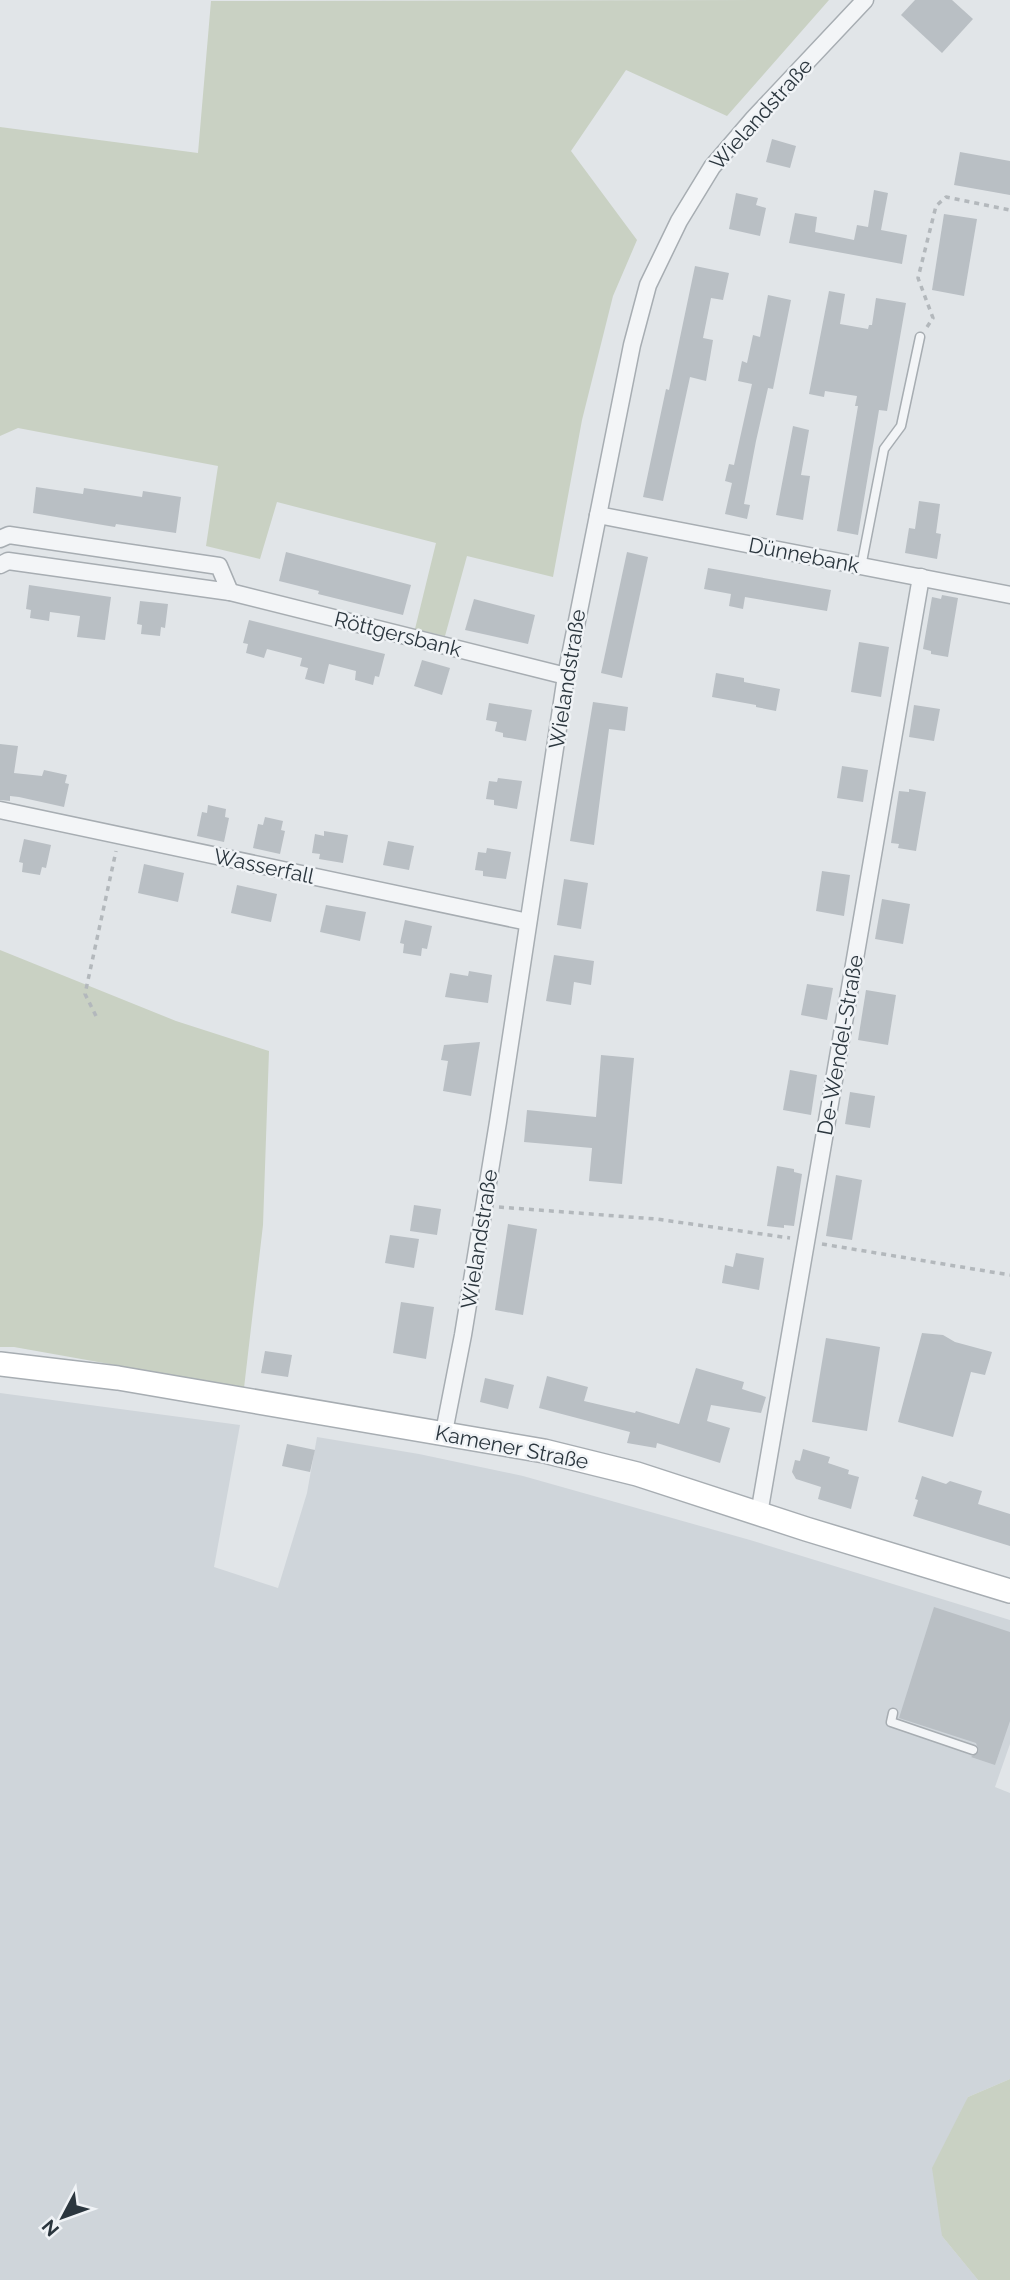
<svg xmlns="http://www.w3.org/2000/svg" width="1010" height="2280" font-family="Raleway,sans-serif">
<style>
.built{fill:#cfd5da}
.green{fill:#c9d1c3}
.building{fill:#b9bfc4}
.lines{fill:none;stroke-linecap:round;stroke-linejoin:round}
.service-casing{stroke:#a7adb2;stroke-width:11}
.minor-casing{stroke:#a7adb2;stroke-width:19}
.secondary-casing{stroke:#a7adb2;stroke-width:26}
.path{stroke:#b3b8bc;stroke-width:3.5;stroke-dasharray:5 5;stroke-linecap:butt}
.service{stroke:#f3f5f7;stroke-width:8}
.minor{stroke:#f3f5f7;stroke-width:16}
.secondary{stroke:#fff;stroke-width:23}
.labels{text-anchor:middle;dominant-baseline:central;stroke-width:5;stroke-linejoin:round;paint-order:stroke}
.street-label{font-size:21px;fill:#2b363e;stroke:#f0f3f6}
</style>
<rect width="100%" height="100%" fill="#e1e5e8"/>
<polygon class="built" points="0,1393 240,1425 214,1567 278,1588 307,1493 317,1437 419,1454 523,1476 750,1540 1010,1620 1010,1744 995,1787 1010,1793 1010,2079 968,2097 942,2236 978,2280 0,2280"/>
<g class="green">
<polygon points="829,0 727,116 626,70 571,151 637,240 613,296 582,420 553,577 467,556 445,636 415,629 436,543 277,502 260,559 206,546 218,466 18,428 0,436 0,127 198,153 211,1"/>
<polygon points="0,950 176,1021 269,1051 263,1225 244,1388 14,1347 0,1347"/>
<polygon points="1010,2079 1010,2280 978,2280 942,2236 932,2168 968,2097"/>
</g>
<g class="building">
<polygon points="915,0 952,0 973,19 942,53 901,15"/>
<polygon points="772,139 796,146 790,168 766,162"/>
<polygon points="960,152 1010,161 1010,195 954,185"/>
<polygon points="874,190 888,193 881,230 907,235 902,264 789,243 795,213 817,217 815,232 854,240 857,225 868,227"/>
<polygon points="736,193 758,198 756,205 766,208 760,236 729,229"/>
<polygon points="944,214 977,219 964,296 932,290"/>
<polygon points="695,266 729,273 723,300 711,298 703,338 713,340 706,381 690,377 663,501 643,497 666,389 669,390"/>
<polygon points="829,291 845,294 840,324 868,329 869,325 872,325 876,298 906,303 887,411 879,410 858,535 837,531 858,406 855,406 857,396 825,391 824,397 809,394"/>
<polygon points="768,295 791,300 773,389 768,388 756,441 744,504 750,505 747,519 725,514 732,483 725,481 729,464 734,465 752,384 738,381 742,361 747,363 753,335 760,337"/>
<polygon points="793,426 809,430 801,475 810,476 803,520 776,515"/>
<polygon points="36,487 83,494 84,488 142,497 143,491 181,497 176,533 116,524 115,527 97,524 33,513"/>
<polygon points="919,501 940,504 936,533 941,534 937,559 905,553 909,528 915,529"/>
<polygon points="286,552 411,585 403,615 318,594 319,591 279,581"/>
<polygon points="627,552 648,557 622,678 601,673"/>
<polygon points="708,568 831,590 827,611 745,597 743,609 729,606 731,594 704,589"/>
<polygon points="29,585 111,597 105,640 77,637 80,616 50,612 49,621 30,618 31,610 26,609"/>
<polygon points="942,595 958,598 948,657 931,654 931,651 923,649 932,597 941,599"/>
<polygon points="474,599 535,615 528,644 465,630"/>
<polygon points="140,601 168,604 165,628 161,627 160,636 141,634 142,625 137,624"/>
<polygon points="249,620 385,654 379,677 375,676 373,685 355,680 356,671 329,664 324,684 305,679 308,668 300,666 302,658 267,649 264,658 246,653 248,644 243,643"/>
<polygon points="859,642 889,647 881,697 851,692"/>
<polygon points="422,660 450,668 442,695 414,686"/>
<polygon points="716,673 744,678 744,682 780,689 776,711 756,707 756,705 712,697"/>
<polygon points="593,702 628,707 625,731 609,729 594,845 570,841"/>
<polygon points="489,703 532,710 526,741 503,737 503,733 495,731 497,722 486,720"/>
<polygon points="914,705 940,709 934,741 909,737"/>
<polygon points="0,744 18,746 14,773 42,776 44,770 67,775 65,783 69,784 64,807 19,797 10,796 10,801 0,800"/>
<polygon points="842,766 868,770 863,802 837,798"/>
<polygon points="498,778 522,781 517,809 494,805 494,800 486,799 489,781 497,782"/>
<polygon points="909,789 926,792 916,851 898,848 899,844 891,843 899,791 909,792"/>
<polygon points="208,805 226,809 225,817 229,818 224,842 197,836 202,812 207,813"/>
<polygon points="265,817 283,821 281,830 285,831 280,854 253,848 258,824 263,825"/>
<polygon points="324,831 348,835 343,863 319,859 320,854 312,853 315,834 324,836"/>
<polygon points="24,839 51,845 46,868 42,867 40,875 22,872 23,863 19,862"/>
<polygon points="388,841 414,846 409,870 383,865"/>
<polygon points="487,848 511,852 506,879 483,876 483,871 475,870 478,852 486,853"/>
<polygon points="144,864 184,873 178,902 138,893"/>
<polygon points="822,871 850,875 844,916 816,911"/>
<polygon points="564,879 588,883 581,929 557,925"/>
<polygon points="237,885 277,894 271,922 231,913"/>
<polygon points="882,899 910,904 903,944 875,939"/>
<polygon points="326,905 366,912 360,941 320,932"/>
<polygon points="405,920 432,926 427,949 422,948 421,956 403,953 404,944 400,943"/>
<polygon points="554,955 594,961 591,985 574,982 571,1005 546,1001"/>
<polygon points="469,971 492,975 488,1003 445,997 450,973 468,976"/>
<polygon points="807,984 833,988 827,1020 801,1015"/>
<polygon points="866,990 896,995 888,1045 858,1040"/>
<polygon points="480,1042 471,1096 443,1091 448,1061 441,1060 444,1045"/>
<polygon points="601,1055 634,1058 622,1184 589,1181 592,1148 524,1142 527,1110 596,1117"/>
<polygon points="790,1070 817,1075 811,1115 783,1110"/>
<polygon points="850,1092 875,1096 870,1128 845,1124"/>
<polygon points="777,1166 794,1169 794,1172 802,1174 794,1226 784,1225 784,1228 767,1226"/>
<polygon points="836,1175 862,1180 852,1240 826,1236"/>
<polygon points="414,1205 441,1209 437,1235 410,1231"/>
<polygon points="508,1224 537,1229 523,1315 495,1310"/>
<polygon points="390,1235 419,1239 414,1268 385,1263"/>
<polygon points="736,1253 764,1258 759,1290 722,1283 725,1265 733,1267"/>
<polygon points="401,1302 434,1307 426,1359 393,1353"/>
<polygon points="922,1333 943,1335 955,1342 992,1352 985,1375 971,1372 953,1437 898,1422"/>
<polygon points="826,1338 880,1347 867,1431 812,1422"/>
<polygon points="265,1351 292,1355 288,1377 261,1373"/>
<polygon points="696,1368 744,1382 742,1389 766,1397 761,1413 711,1405 707,1421 730,1428 720,1463 657,1443 656,1448 627,1443 630,1432 539,1408 547,1376 588,1387 584,1401 635,1413 636,1411 679,1424"/>
<polygon points="485,1378 514,1385 508,1409 480,1402"/>
<polygon points="287,1444 315,1450 310,1472 282,1466"/>
<polygon points="803,1449 830,1457 828,1463 849,1470 848,1474 859,1477 851,1509 818,1499 821,1487 796,1479 792,1472 795,1460 800,1461"/>
<polygon points="922,1476 946,1484 950,1481 982,1491 978,1504 1010,1514 1010,1546 913,1516 918,1500 915,1499"/>
<polygon points="934,1607 1010,1632 1010,1721 995,1765 971,1757 979,1751 976,1743 899,1718"/>
</g>
<g class="lines">
<g class="service-casing">
<g id="service">
<polyline points="861,567 884,449 901,426 920,337"/>
<polyline points="893,1713 891,1722 973,1750"/>
</g>
</g>
<g class="minor-casing">
<g id="minor">
<polyline points="598,515 1010,595"/>
<polyline points="0,539 9,535 219,566 230,592"/>
<polyline points="0,565 8,561 230,592 566,676"/>
<polyline points="0,810 528,922"/>
<polyline points="444,1432 463,1335 498,1122 566,676 632,345 648,285 679,221 712,167 754,118 865,0"/>
<polyline points="759,1514 921,577"/>
</g>
</g>
<g class="secondary-casing">
<polyline id="secondary" points="0,1364 118,1378 544,1451 637,1474 806,1529 1010,1591"/>
</g>
<g class="path">
<polyline points="927,327 933,318 918,278 936,206 946,197 1010,210"/>
<polyline points="96,1016 85,994 116,851"/>
<polyline points="499,1207 656,1219 790,1238"/>
<polyline points="822,1244 1010,1275"/>
</g>
<use href="#service" class="service"/>
<use href="#minor" class="minor"/>
<use href="#secondary" class="secondary"/>
</g>
<g class="labels">
<g class="street-label">
<text transform="translate(761 114) rotate(-48)">Wielandstraße</text>
<text transform="translate(804 555) rotate(11)">Dünnebank</text>
<text transform="translate(398 634) rotate(14)">Röttgersbank</text>
<text transform="translate(567 679) rotate(-81)">Wielandstraße</text>
<text transform="translate(264 866) rotate(12)">Wasserfall</text>
<text transform="translate(840 1045) rotate(-80)">De-Wendel-Straße</text>
<text transform="translate(479 1239) rotate(-81)">Wielandstraße</text>
<text transform="translate(512 1447) rotate(11)">Kamener Straße</text>
</g>
</g>
<g transform="translate(63 2217) rotate(229)" stroke="#f0f3f6" stroke-width="5" paint-order="stroke">
<path d="M0-5L12 26L0 18L-12 26Z" fill="#2b363e"/>
<text y="-10" font-size="19" font-weight="bold" text-anchor="middle" fill="#2b363e">N</text>
</g>
</svg>
